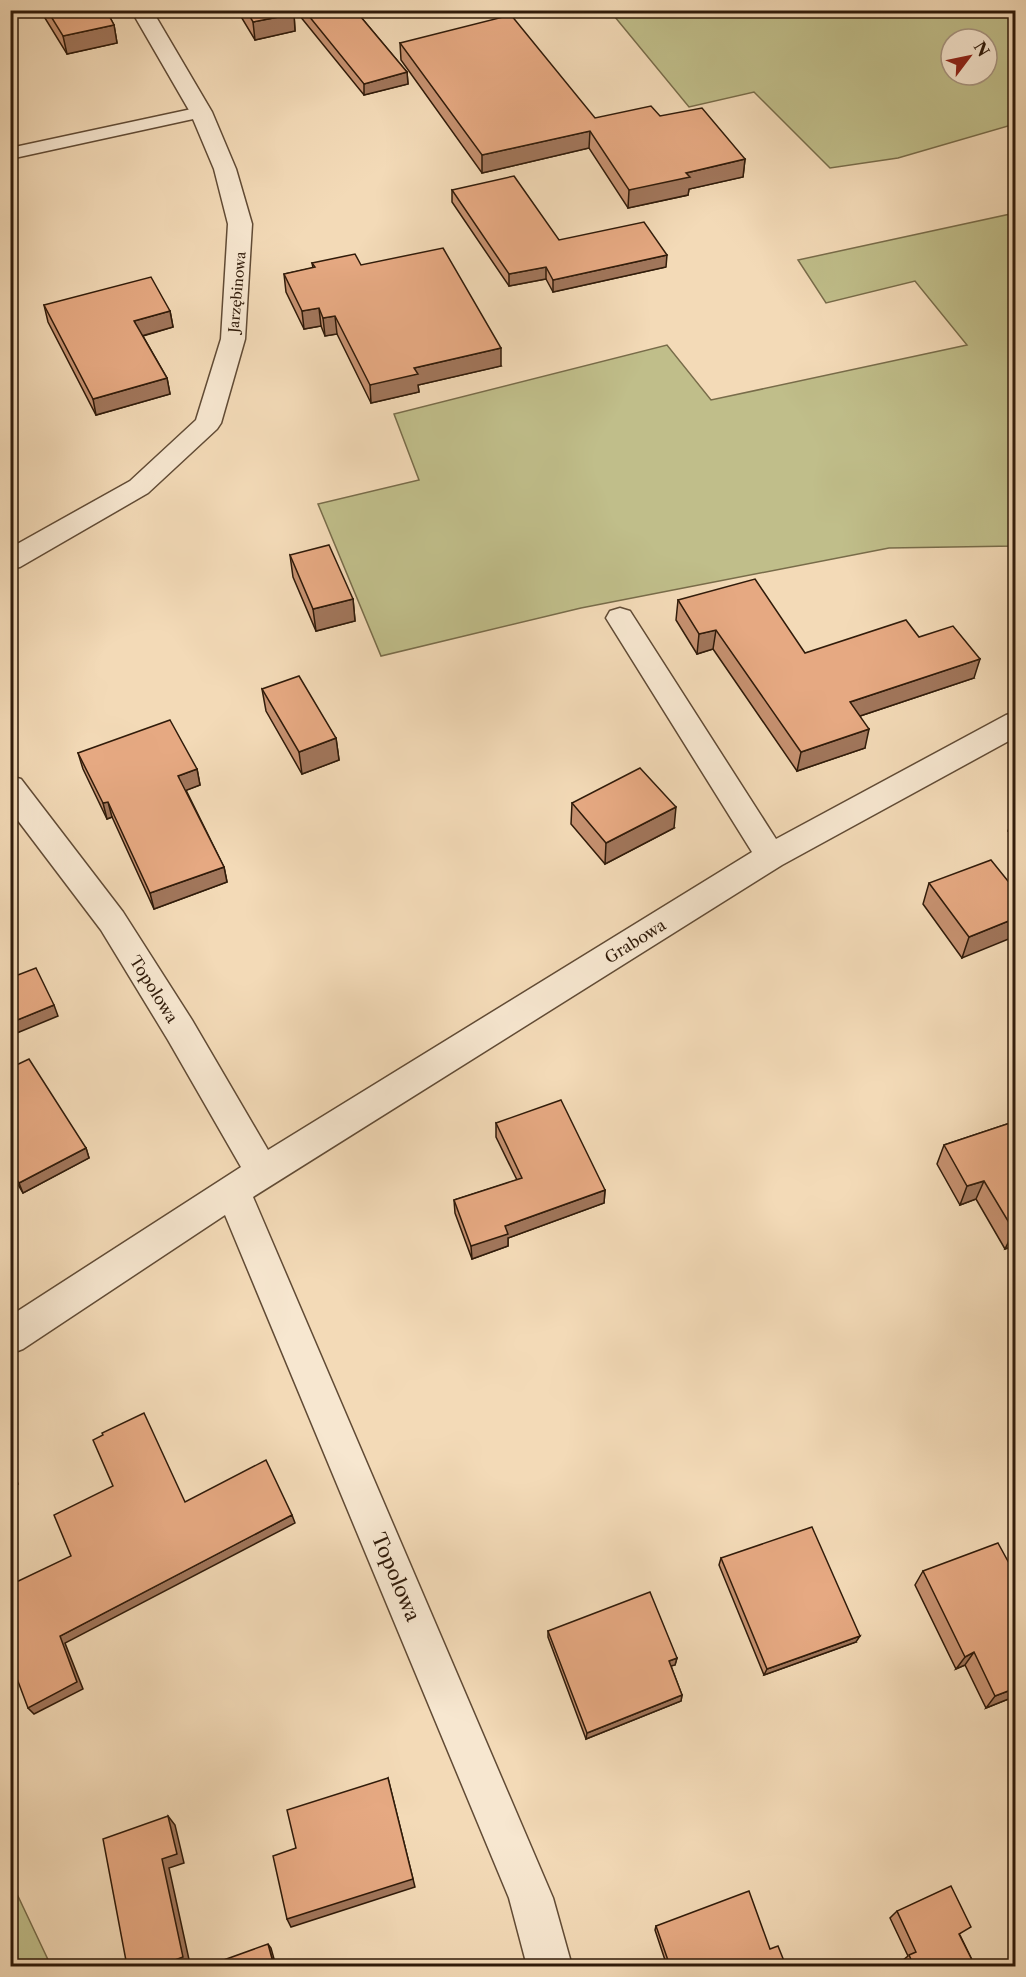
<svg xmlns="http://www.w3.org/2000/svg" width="1026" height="1977" font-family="'Libre Caslon Text',serif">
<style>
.green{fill:#c0be8a;stroke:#786c4a;stroke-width:1.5;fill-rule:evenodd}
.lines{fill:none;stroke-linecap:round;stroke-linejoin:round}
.lane-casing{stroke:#614b35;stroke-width:3}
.street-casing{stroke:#614b35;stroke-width:3}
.lane{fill:#f7e7d0;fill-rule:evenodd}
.street{fill:#f7e7d0;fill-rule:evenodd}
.wall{fill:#c69170;stroke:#301b0a;stroke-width:1.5}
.shaded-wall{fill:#a1765b;stroke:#301b0a;stroke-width:1.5}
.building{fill:#e6a982;stroke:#301b0a;stroke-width:1.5}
.labels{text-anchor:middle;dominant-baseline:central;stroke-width:4.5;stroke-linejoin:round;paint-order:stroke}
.far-street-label{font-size:14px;fill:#301b0a;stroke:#f7e7d0}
.street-label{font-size:16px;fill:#301b0a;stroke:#f7e7d0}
.near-street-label{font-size:20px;fill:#301b0a;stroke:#f7e7d0}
</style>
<rect width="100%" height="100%" fill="#f3dab7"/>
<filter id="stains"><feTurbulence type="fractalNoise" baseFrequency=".00333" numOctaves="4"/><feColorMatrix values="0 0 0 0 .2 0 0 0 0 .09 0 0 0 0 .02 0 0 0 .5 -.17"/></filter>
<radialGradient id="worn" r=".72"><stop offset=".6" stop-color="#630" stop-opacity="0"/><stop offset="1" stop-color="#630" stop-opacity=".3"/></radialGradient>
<g class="green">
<path d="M 610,11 L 1015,11 L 1015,124 L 898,158 L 830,168 L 754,92 L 689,107 ZM 951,39 L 987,39 L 987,75 L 951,75 Z"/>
<polygon points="1015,213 1015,546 889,548 581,608 381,656 318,504 419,480 394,414 667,345 711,400 967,345 915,281 826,303 798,260"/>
<polygon points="17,1894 51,1966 11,1966 11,1897"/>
</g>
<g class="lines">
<g class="lane-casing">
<polygon id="lane" points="201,107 207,108 210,112 207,116 10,159 10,148"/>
</g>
<g class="street-casing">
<g id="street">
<polygon points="131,10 152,10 212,112 236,169 252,224 245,339 221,423 217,429 148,493 20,567 10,569 10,548 130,481 196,420 221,339 228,224 214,169 190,112"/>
<polygon points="620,608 630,611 776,839 1006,715 1016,712 1016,737 782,865 253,1197 553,1898 572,1966 527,1966 509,1898 225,1215 23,1349 10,1354 10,1316 241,1167 168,1040 101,930 10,810 10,776 21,779 123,912 192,1020 268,1150 752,852 606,618 610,611"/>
</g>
</g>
<use href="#lane" class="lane"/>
<use href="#street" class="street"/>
</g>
<g class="wall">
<polygon points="40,10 106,10 114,25 117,43 67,54"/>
<polygon points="237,10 292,10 294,14 295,31 255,40"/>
<polygon points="295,10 355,10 407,72 408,84 364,95"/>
<polygon points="400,43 595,118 660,116 745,159 743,177 689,189 688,195 628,208 589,148 482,173 401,60"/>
<polygon points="452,190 559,240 666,267 553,292 546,279 509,286 452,202"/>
<polygon points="312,263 361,265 501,366 418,385 419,392 371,403 337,334 325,336 321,326 304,329 286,292 284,274 313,268"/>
<polygon points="44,305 170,311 173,327 143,336 167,378 170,394 96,415 48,322"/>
<polygon points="290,555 353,599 355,621 316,631 293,577"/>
<polygon points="678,600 805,653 919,637 974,678 860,716 865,748 797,771 713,649 697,654 676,620"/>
<polygon points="262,689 336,738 339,760 302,774 266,711"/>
<polygon points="78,753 197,769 200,785 186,790 224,867 227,882 154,909 112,817 107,819 83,769"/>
<polygon points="572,803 674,828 605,864 571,824"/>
<polygon points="1016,809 1016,840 1008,831"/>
<polygon points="929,883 1016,891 962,958 923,904"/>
<polygon points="10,1068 86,1148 89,1158 23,1193 10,1171"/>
<polygon points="1016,1121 1016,1245 1005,1249 976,1199 960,1205 937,1164 944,1145"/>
<polygon points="496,1123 605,1190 604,1203 508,1238 508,1246 472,1259 455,1213 454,1200 517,1180 496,1137"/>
<polygon points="721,1558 856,1642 764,1675 719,1565"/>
<polygon points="923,1571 1016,1696 986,1708 965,1665 956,1669 915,1585"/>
<polygon points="548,1631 677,1658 675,1665 671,1666 682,1695 681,1701 586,1739 548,1637"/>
<polygon points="897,1911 960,1935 975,1966 904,1966 902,1961 908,1956 890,1918"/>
<polygon points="656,1926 770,1949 786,1966 667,1966 655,1930"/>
</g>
<g class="shaded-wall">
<polygon points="294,14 295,31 255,40 253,22"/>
<polygon points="114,25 117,43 67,54 63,36"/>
<polygon points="407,72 408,84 364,95 364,84"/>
<polygon points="590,131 589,148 482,173 482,155"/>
<polygon points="745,159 743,177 689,189 688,195 628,208 629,190 686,173"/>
<polygon points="667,255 666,267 553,292 553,280"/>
<polygon points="546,267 546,279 509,286 509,274"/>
<polygon points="319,308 321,326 304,329 302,311"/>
<polygon points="170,311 173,327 138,337 134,321"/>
<polygon points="335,316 337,334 325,336 323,318"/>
<polygon points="501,348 501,366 418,385 419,392 371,403 370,385 414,368"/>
<polygon points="167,378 170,394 96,415 93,399"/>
<polygon points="353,599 355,621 316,631 313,609"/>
<polygon points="716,630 713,649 697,654 699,634"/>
<polygon points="980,659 974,678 845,721 850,702"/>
<polygon points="869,729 865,748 797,771 801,752"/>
<polygon points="336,738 339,760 302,774 299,752"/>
<polygon points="197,769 200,785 182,792 178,776"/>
<polygon points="108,802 112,817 107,819 103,803"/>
<polygon points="676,807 674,828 605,864 606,843"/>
<polygon points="224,867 227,882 154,909 150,893"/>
<polygon points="1016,918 1016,936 962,958 969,937"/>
<polygon points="54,1005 58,1016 12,1035 10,1032 10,1023"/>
<polygon points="86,1148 89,1158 23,1193 19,1183"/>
<polygon points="984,1181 976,1199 960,1205 967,1186"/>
<polygon points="605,1190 604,1203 508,1238 508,1246 472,1259 471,1246 505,1226"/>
<polygon points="1014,1231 1016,1231 1016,1245 1005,1249"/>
<polygon points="10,1459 18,1484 10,1488"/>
<polygon points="292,1515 295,1523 65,1643 83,1689 34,1714 28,1708 60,1636"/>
<polygon points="860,1636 856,1642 764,1675 767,1669"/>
<polygon points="974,1652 965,1665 956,1669 965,1657"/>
<polygon points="677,1658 675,1665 667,1667 669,1661"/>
<polygon points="1016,1688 1016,1696 986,1708 995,1696"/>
<polygon points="682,1695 681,1701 586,1739 587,1733"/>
<polygon points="388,1778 415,1887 291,1927 287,1919"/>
<polygon points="168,1816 175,1825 184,1863 169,1868 190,1964 183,1966 159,1966 162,1859"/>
<polygon points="268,1944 271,1948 276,1966 274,1966"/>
</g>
<g class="building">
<polygon points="47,10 106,10 114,25 63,36"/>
<polygon points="246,10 292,10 294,14 253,22"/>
<polygon points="304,10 355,10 407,72 364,84"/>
<polygon points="511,15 595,118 651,106 660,116 702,108 745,159 686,173 690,177 629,190 590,131 482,155 400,43"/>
<polygon points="514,176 559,240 644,222 667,255 553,280 546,267 509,274 452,190"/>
<polygon points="443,248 501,348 414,368 418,374 370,385 335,316 323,318 319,308 302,311 284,274 315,267 312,263 355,254 361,265"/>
<polygon points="151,277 170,311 134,321 167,378 93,399 44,305"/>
<polygon points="329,545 353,599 313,609 290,555"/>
<polygon points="755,579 805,653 906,620 919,637 953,626 980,659 850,702 869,729 801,752 716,630 699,634 678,600"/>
<polygon points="299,676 336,738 299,752 262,689"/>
<polygon points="170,720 197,769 178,776 224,867 150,893 108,802 103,803 78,753"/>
<polygon points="640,768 676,807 606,843 572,803"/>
<polygon points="991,860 1016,891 1016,918 969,937 929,883"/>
<polygon points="36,968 54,1005 10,1023 10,978"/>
<polygon points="29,1059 86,1148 19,1183 10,1169 10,1068"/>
<polygon points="561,1100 605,1190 505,1226 508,1234 471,1246 454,1200 522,1178 496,1123"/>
<polygon points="1016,1121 1016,1231 1014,1231 984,1181 967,1186 944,1145"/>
<polygon points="144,1413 185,1502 266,1460 292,1515 60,1636 77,1682 28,1708 10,1660 10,1585 71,1556 54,1515 113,1486 93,1440 103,1435 102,1433"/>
<polygon points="812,1527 860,1636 767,1669 721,1558"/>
<polygon points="998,1543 1016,1576 1016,1688 995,1696 974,1652 965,1657 923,1571"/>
<polygon points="650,1592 677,1658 669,1661 682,1695 587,1733 548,1631"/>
<polygon points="388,1778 413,1879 287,1919 273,1856 296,1848 287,1810"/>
<polygon points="168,1816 177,1854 162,1859 183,1957 159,1966 127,1966 103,1839"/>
<polygon points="951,1886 971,1927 959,1934 975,1966 914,1966 909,1955 916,1952 897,1911"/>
<polygon points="749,1891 770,1949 778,1946 786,1966 670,1966 656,1926"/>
<polygon points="268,1944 274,1966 207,1966"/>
</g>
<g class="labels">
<g class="far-street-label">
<text transform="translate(237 292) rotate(-85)">Jarzębinowa</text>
</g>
<g class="street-label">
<text transform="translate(635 941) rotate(-32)">Grabowa</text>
<text transform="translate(154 989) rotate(58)">Topolowa</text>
</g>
<g class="near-street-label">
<text transform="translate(396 1577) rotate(67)">Topolowa</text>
</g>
</g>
<rect width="1026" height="1977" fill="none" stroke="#f3dab7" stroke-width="36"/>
<rect x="12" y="12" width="1002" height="1953" fill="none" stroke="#301b0a" stroke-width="3"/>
<rect x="18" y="18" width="990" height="1941" fill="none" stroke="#301b0a" stroke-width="1.5"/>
<g transform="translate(969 57) rotate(58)"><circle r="28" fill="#f7e7d0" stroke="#a79581" stroke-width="1.5"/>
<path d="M0-4.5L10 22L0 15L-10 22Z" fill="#8f2418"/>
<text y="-9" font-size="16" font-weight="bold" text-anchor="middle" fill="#301b0a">N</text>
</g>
<rect width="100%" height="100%" filter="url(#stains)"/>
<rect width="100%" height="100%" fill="url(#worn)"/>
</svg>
